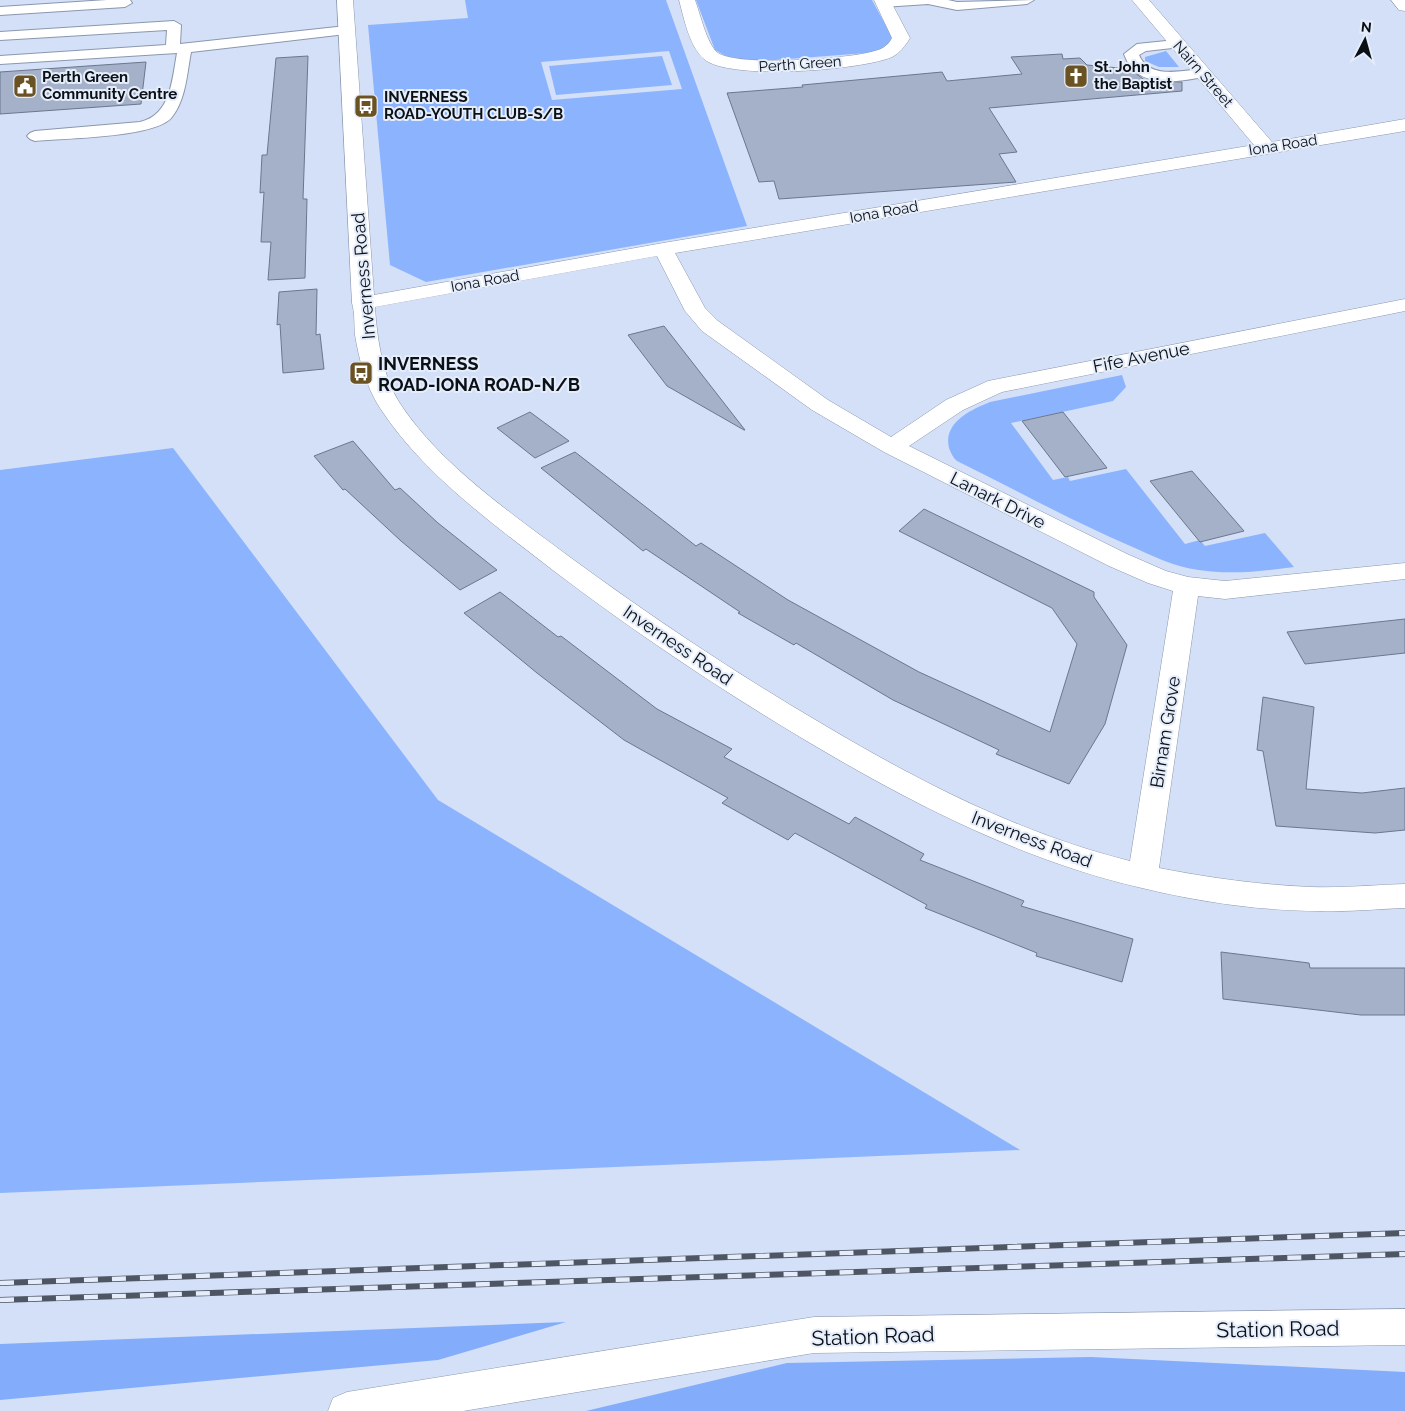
<svg xmlns="http://www.w3.org/2000/svg" width="1405" height="1411" font-family="Raleway,sans-serif">
<style>
.green{fill:#8cb3fd;fill-rule:evenodd}
.forest{fill:#83acfa}
.building{fill:#a5b1c8;stroke:#6b778b}
.lines{fill:none;stroke-linecap:round;stroke-linejoin:round}
.lane-casing{stroke:#8b97ad;stroke-width:2}
.street-casing{stroke:#8b97ad;stroke-width:1}
.lane{fill:#fff;fill-rule:evenodd}
.street{fill:#fff;fill-rule:evenodd}
.rail-casing{stroke:#4e5663;stroke-width:6}
.rail{stroke:#e5edfb;stroke-width:4.5;stroke-dasharray:14;stroke-linecap:butt}
.labels{text-anchor:middle;dominant-baseline:central;stroke-width:4;stroke-linejoin:round;paint-order:stroke}
.far-street-label{font-size:15px;fill:#0b1017;stroke:#e5edfb}
.far-poi-label{font-size:15px;font-weight:bold;fill:#0b1017;stroke:#e5edfb;text-anchor:start}
.street-label{font-size:18px;fill:#0b1017;stroke:#e5edfb}
.poi-label{font-size:18px;font-weight:bold;fill:#0b1017;stroke:#e5edfb;text-anchor:start}
.near-street-label{font-size:21px;fill:#0b1017;stroke:#e5edfb}
</style>
<rect width="100%" height="100%" fill="#d3e0f8"/>
<g class="green">
<path d="M 465,0 L 666,0 L 747,226 L 426,282 L 390,265 L 368,25 L 468,18 ZM 669,51 L 682,89 L 552,100 L 541,62 Z"/>
<path d="M 696,0 L 872,0 L 892,37 C 888,50 878,51 866,53 L 749,62 L 731,59 L 715,50 Z"/>
<polygon points="1166,51 1179,67 1159,67 1145,61 1145,57"/>
<polygon points="662,56 672,85 556,95 549,66"/>
<path d="M 1122,375 L 1126,387 L 1113,401 L 1011,423 L 1053,480 L 1068,477 L 1070,481 L 1126,469 L 1185,544 L 1200,540 L 1205,546 L 1265,533 L 1294,567 C 1262,571 1231,575 1199,570 C 1174,567 1151,555 1128,545 C 1070,520 1014,489 957,461 C 953,458 951,453 949,448 C 943,423 970,410 990,402 Z"/>
<polygon points="173,448 438,800 1020,1150 0,1193 0,470"/>
</g>
<g class="forest">
<polygon points="566,1322 438,1360 0,1400 0,1344"/>
<polygon points="1091,1357 1405,1372 1405,1411 586,1411 787,1363"/>
</g>
<g class="building">
<polygon points="1062,54 1063,59 1080,58 1087,65 1130,69 1143,79 1152,81 1182,82 1182,91 989,108 1017,152 999,154 1016,182 779,199 774,181 759,182 727,93 803,87 802,85 942,72 947,81 1022,74 1011,57"/>
<polygon points="308,56 303,199 307,199 305,278 268,280 271,242 261,242 264,192 260,193 262,155 267,155 276,58"/>
<polygon points="146,62 141,104 0,114 0,72"/>
<polygon points="317,289 316,335 320,334 324,369 283,373 280,324 277,325 279,292"/>
<polygon points="664,326 745,430 744,430 667,386 628,335"/>
<polygon points="530,412 569,441 535,458 497,428"/>
<polygon points="1063,412 1107,468 1065,477 1022,421"/>
<polygon points="353,441 395,490 400,488 438,523 497,570 460,590 401,541 345,489 343,490 314,456"/>
<polygon points="575,452 696,546 701,543 788,600 919,672 1050,732 1077,644 1052,608 899,531 924,509 1094,592 1094,597 1127,645 1105,724 1069,784 996,754 999,750 893,700 796,643 794,645 738,613 740,612 646,549 643,551 541,468"/>
<polygon points="1192,471 1244,531 1200,542 1150,481"/>
<polygon points="500,592 558,637 561,636 657,709 732,749 724,757 849,824 855,817 924,854 920,860 1024,901 1021,906 1133,939 1122,982 1036,956 1037,953 925,908 927,905 795,833 788,840 722,803 728,798 624,740 537,673 464,613"/>
<polygon points="1405,619 1405,653 1305,664 1287,632"/>
<polygon points="1263,697 1314,707 1306,789 1362,793 1405,788 1405,830 1375,833 1276,826 1263,751 1257,750"/>
<polygon points="1221,952 1309,963 1310,968 1405,968 1405,1015 1361,1015 1223,999"/>
</g>
<g class="lines">
<g class="lane-casing">
<g id="lane">
<polygon points="107,0 130,0 132,3 125,7 0,15 0,7"/>
<polygon points="878,0 948,0 957,2 1034,0 1027,4 957,10 928,4 883,7 876,3"/>
<path d="M 174,21 L 181,25 L 180,44 L 346,26 L 351,27 L 353,30 L 351,33 L 346,34 L 191,52 C 187,73 186,99 172,117 C 156,138 64,138 35,141 L 30,139 L 27,136 L 30,133 L 35,131 L 140,122 C 171,115 172,80 177,53 L 0,64 L 0,56 L 166,45 L 167,30 L 0,40 L 0,32 Z"/>
<path d="M 1176,40 L 1181,41 L 1183,44 L 1181,47 L 1146,51 L 1139,55 C 1149,79 1180,71 1201,69 L 1206,70 L 1208,73 L 1206,76 C 1187,81 1154,86 1137,73 C 1130,69 1127,61 1124,54 L 1137,44 Z"/>
</g>
</g>
<g class="street-casing">
<g id="street">
<path d="M 337,0 L 353,0 L 374,295 L 663,243 L 1254,145 L 1132,0 L 1149,0 L 1272,142 L 1405,119 L 1405,131 L 675,253 L 705,308 L 718,321 L 828,400 L 891,437 L 946,400 L 988,381 L 1405,299 L 1405,311 L 1002,392 L 963,410 L 909,446 L 1127,554 L 1166,571 L 1188,577 L 1225,581 L 1405,563 L 1405,579 L 1225,599 L 1198,596 L 1159,868 C 1210,878 1261,885 1312,887 C 1343,888 1374,885 1405,884 L 1405,908 C 1377,909 1349,912 1321,911 C 1261,911 1200,902 1142,888 C 1020,860 907,801 800,737 C 715,686 633,631 554,571 C 492,523 423,474 380,408 C 366,387 359,359 355,335 C 354,324 355,313 352,303 ZM 657,256 L 685,311 L 702,331 L 812,410 L 884,452 L 1109,566 L 1148,583 L 1173,591 L 1130,861 C 1021,834 920,782 824,725 C 735,673 650,616 567,555 C 511,513 441,465 401,405 C 383,378 377,340 375,307 Z"/>
<path d="M 679,0 L 695,0 C 700,13 707,45 718,53 C 738,67 854,59 878,50 C 884,48 889,44 892,38 L 874,0 L 890,0 L 910,38 C 905,46 900,53 892,57 C 862,70 729,81 704,59 C 689,46 684,18 679,0 Z"/>
<polygon points="1391,0 1405,0 1405,11 1399,10"/>
<polygon points="1405,1309 1405,1345 814,1353 463,1411 328,1411 333,1398 347,1392 814,1317"/>
</g>
</g>
<use href="#lane" class="lane"/>
<use href="#street" class="street"/>
<g class="rail-casing">
<g id="rail">
<polyline points="0,1283 1405,1233"/>
<polyline points="0,1300 1405,1254"/>
</g>
</g>
<use href="#rail" class="rail"/>
</g>
<defs>
<g id="church-square" transform="scale(1.25)"><rect x="-9" y="-9" width="18" height="18" rx="4" fill="#6a5223" stroke="#e5edfb"/><path d="M-1.2-6h2.4v3.5h3.3v2.4h-3.3V6h-2.4V-.1h-3.3v-2.4h3.3Z" fill="#fff"/></g>
<g id="civic-square" transform="scale(1.25)"><rect x="-9" y="-9" width="18" height="18" rx="4" fill="#6a5223" stroke="#e5edfb"/><path d="M-.6-6.5H3V-4.5H.6V-3L4-1V1h2V6H-6V1h2V-1L-.6-3ZM-1.2 2.5V6h2.4V2.5Z" fill="#fff"/></g>
<g id="bus-square" transform="scale(1.25)"><rect x="-9" y="-9" width="18" height="18" rx="4" fill="#6a5223" stroke="#e5edfb"/><path d="M-5-6H5V4H4V6H2V4H-2V6H-4V4H-5ZM-3.5-4V0h7V-4ZM-3.5 1.2v1.5H-2V1.2ZM2 1.2v1.5H3.5V1.2Z" fill="#fff"/></g>
</defs>
<g fill-rule="evenodd">
<use href="#church-square" x="1076" y="76"/>
<use href="#civic-square" x="25" y="86"/>
<use href="#bus-square" x="366" y="106"/>
<use href="#bus-square" x="361" y="373"/>
</g>
<g class="labels">
<g class="far-street-label">
<text transform="translate(800 64) rotate(-4)">Perth Green</text>
<text transform="translate(1203 74) rotate(49)">Nairn Street</text>
<text transform="translate(1283 145) rotate(-9)">Iona Road</text>
<text transform="translate(884 212) rotate(-10)">Iona Road</text>
<text transform="translate(485 281) rotate(-10)">Iona Road</text>
</g>
<g class="far-poi-label">
<text x="1094" y="67">St. John<tspan x="1094" dy="17">the Baptist</tspan></text>
<text x="42" y="77">Perth Green<tspan x="42" dy="17">Community Centre</tspan></text>
<text x="384" y="97">INVERNESS<tspan x="384" dy="17">ROAD-YOUTH CLUB-S/B</tspan></text>
</g>
<g class="street-label">
<text transform="translate(363 276) rotate(-95)">Inverness Road</text>
<text transform="translate(1141 357) rotate(-11)">Fife Avenue</text>
<text transform="translate(998 500) rotate(27)">Lanark Drive</text>
<text transform="translate(678 645) rotate(34)">Inverness Road</text>
<text transform="translate(1165 732) rotate(-81)">Birnam Grove</text>
<text transform="translate(1032 839) rotate(21)">Inverness Road</text>
</g>
<g class="poi-label">
<text x="378" y="363">INVERNESS<tspan x="378" dy="21">ROAD-IONA ROAD-N/B</tspan></text>
</g>
<g class="near-street-label">
<text transform="translate(1278 1329) rotate(-1)">Station Road</text>
<text transform="translate(873 1336) rotate(-2)">Station Road</text>
</g>
</g>
<g transform="translate(1365 40) rotate(6)" stroke="#e5edfb" stroke-width="4" paint-order="stroke">
<path d="M0-4L9 19L0 12L-9 19Z" fill="#0b1017"/>
<text y="-8" font-size="14" font-weight="bold" text-anchor="middle" fill="#0b1017">N</text>
</g>
</svg>
